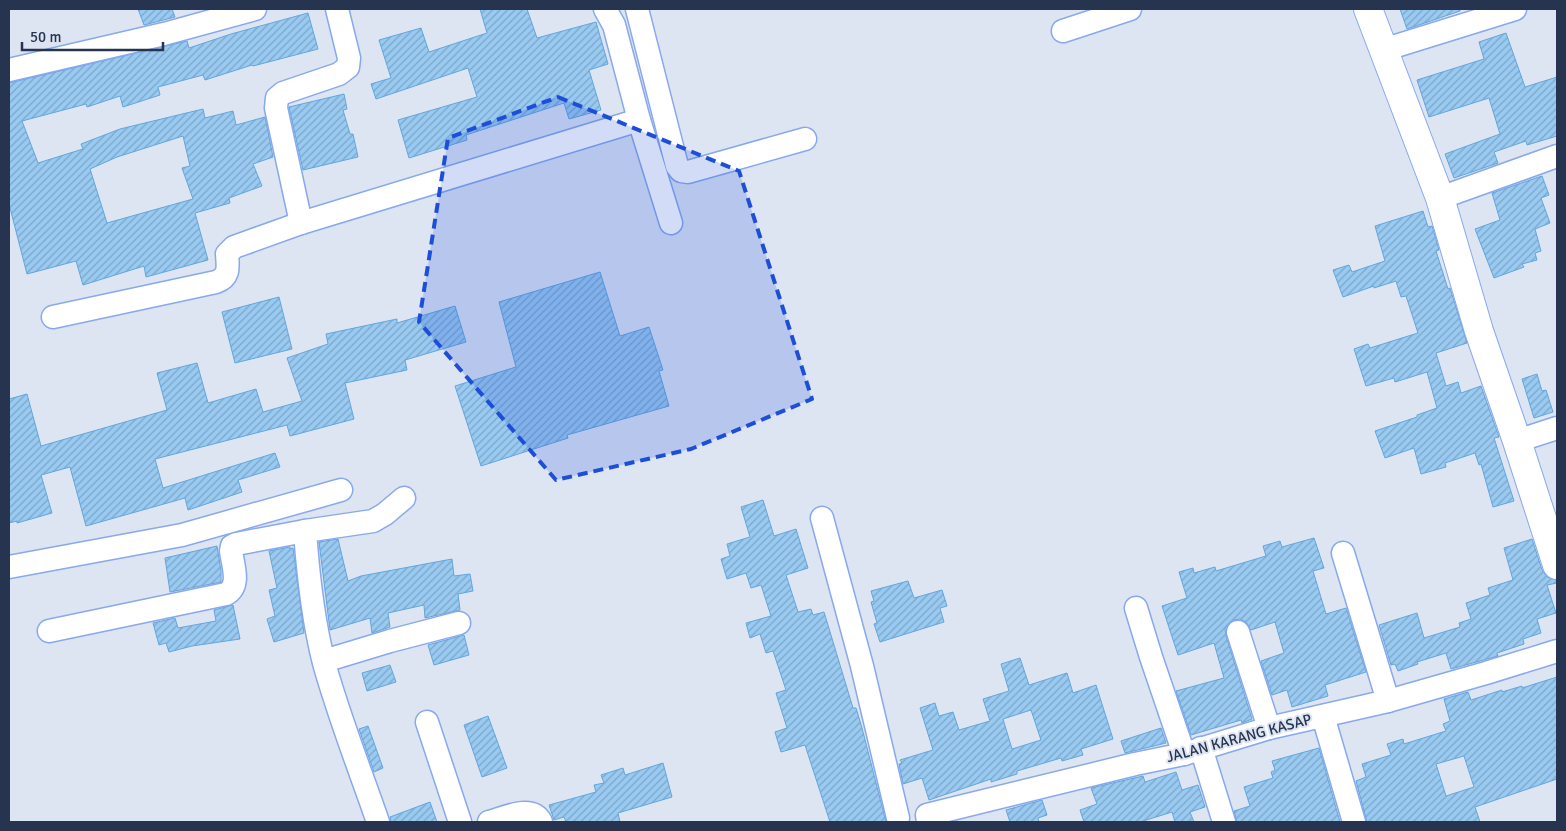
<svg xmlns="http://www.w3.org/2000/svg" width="1566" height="831" font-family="Signika,sans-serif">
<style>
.building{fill:url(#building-hatch);stroke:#62a6dc;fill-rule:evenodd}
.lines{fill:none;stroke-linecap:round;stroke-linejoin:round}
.minor-casing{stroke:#88a9ed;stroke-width:25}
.tertiary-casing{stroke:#88a9ed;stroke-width:30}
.minor{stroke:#fff;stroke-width:22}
.tertiary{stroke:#fff;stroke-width:28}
.marked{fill:#1d4ed8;fill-opacity:0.2;stroke:#1d4ed8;stroke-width:4;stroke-dasharray:10 6;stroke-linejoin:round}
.labels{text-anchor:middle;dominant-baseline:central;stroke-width:4;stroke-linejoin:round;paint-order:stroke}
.street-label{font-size:15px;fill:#26344f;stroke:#dde4f2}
</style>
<defs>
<pattern id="building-hatch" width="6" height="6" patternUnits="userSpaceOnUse" patternTransform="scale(1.25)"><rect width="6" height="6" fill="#99caf2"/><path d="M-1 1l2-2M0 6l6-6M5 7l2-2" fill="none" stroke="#7da5c6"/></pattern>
</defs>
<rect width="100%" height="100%" fill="#dde4f2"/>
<g class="building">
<polygon points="138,9 172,9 175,17 144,25"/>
<polygon points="480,9 527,9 537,38 596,22 608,64 589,70 601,110 569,119 564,103 466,135 467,140 409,158 398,120 477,97 468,68 376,99 371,84 391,78 379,40 421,28 429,52 487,33"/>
<polygon points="1400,9 1460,9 1460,11 1407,29"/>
<path d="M 308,13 L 318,49 L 253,66 L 252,65 L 205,80 L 203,75 L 158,87 L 160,95 L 123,107 L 120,96 L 87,107 L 86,104 L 22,121 L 38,163 L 83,149 L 81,144 L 120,129 L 203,109 L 205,118 L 233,111 L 236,125 L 265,117 L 273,157 L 253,164 L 262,186 L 229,198 L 230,203 L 195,213 L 208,260 L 146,277 L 144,266 L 83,285 L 76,261 L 27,274 L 9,204 L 9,83 L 187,41 L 189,48 L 231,34 ZM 183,136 L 190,166 L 182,168 L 193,199 L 107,223 L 90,169 L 117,157 Z"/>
<polygon points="1506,33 1525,87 1557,77 1557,136 1527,145 1526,141 1494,152 1498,163 1454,178 1445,154 1500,134 1489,98 1429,117 1417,80 1484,59 1479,42"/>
<polygon points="344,94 347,109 343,110 350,134 353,134 358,157 303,170 289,107"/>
<polygon points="1542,176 1549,195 1541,198 1550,223 1535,229 1541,251 1535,253 1537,260 1522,264 1524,267 1494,278 1475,229 1500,220 1492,193"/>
<polygon points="1423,211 1428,227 1432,226 1439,250 1436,251 1448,289 1450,288 1467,343 1436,353 1446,386 1458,382 1461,393 1481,386 1499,437 1494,438 1514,501 1493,507 1481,464 1479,465 1475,453 1445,463 1446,467 1421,474 1414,448 1385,458 1375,431 1417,417 1417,415 1437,408 1427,372 1395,382 1394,378 1366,386 1354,349 1368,344 1370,348 1418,333 1406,296 1401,297 1396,281 1374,288 1374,286 1343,297 1333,270 1349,265 1352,272 1385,261 1375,226"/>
<polygon points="600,272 620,336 649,327 663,370 659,371 669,406 567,435 568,438 481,466 455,386 516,367 499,302"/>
<polygon points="279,297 292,349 235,363 222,312"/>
<polygon points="455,306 466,342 405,360 407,370 345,383 354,419 290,436 287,425 155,459 163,488 275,453 280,467 238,480 242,492 188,510 185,498 86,526 70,467 41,475 52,513 17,523 17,521 9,523 9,399 27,394 41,446 167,410 157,373 197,363 208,403 256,389 263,412 302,401 287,358 328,344 326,334 397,319 397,323"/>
<polygon points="1537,374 1542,391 1546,390 1553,412 1534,418 1522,379"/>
<polygon points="763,500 774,536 796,529 808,568 786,575 798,612 811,609 813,615 824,612 853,708 856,708 862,728 886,822 830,822 805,745 781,752 775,732 787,728 776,693 786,690 773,651 766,653 760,634 750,638 746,623 771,616 761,585 751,588 746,573 727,579 721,559 730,556 727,544 750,537 741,507"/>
<polygon points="1314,538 1324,568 1313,571 1326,614 1346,608 1366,672 1325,685 1328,696 1292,707 1287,690 1272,695 1261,661 1284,653 1275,622 1251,630 1246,622 1240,619 1234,620 1228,624 1225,629 1226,636 1252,719 1242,723 1241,720 1191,735 1176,691 1224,678 1214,643 1178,655 1162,606 1187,598 1179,572 1193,568 1194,573 1215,567 1216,571 1266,556 1263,546 1280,541 1282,547"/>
<polygon points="338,539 348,581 361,576 452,559 454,576 470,574 473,591 458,594 460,610 425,618 424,605 388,613 390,627 372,633 370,618 330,630 319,542"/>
<polygon points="1532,539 1542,570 1547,577 1557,580 1557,583 1547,585 1556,613 1537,619 1541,633 1523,639 1524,644 1497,653 1498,656 1451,669 1446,653 1417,662 1418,664 1398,671 1395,664 1391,665 1379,625 1417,613 1424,638 1460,627 1459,623 1471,619 1466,603 1490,595 1488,588 1513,580 1504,548"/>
<polygon points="217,546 221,571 221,582 170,592 165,558"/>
<polygon points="290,547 290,549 293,548 304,633 274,642 267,619 275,616 269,590 277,588 269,551"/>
<polygon points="908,581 914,598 942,590 947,606 940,608 944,622 880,642 874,624 877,623 871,602 874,601 871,591"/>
<polygon points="233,605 240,639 192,646 169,652 166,643 159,645 153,623 175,618 178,628 216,621 214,610"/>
<polygon points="464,635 469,655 434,665 428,645"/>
<path d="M 1020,658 L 1029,685 L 1067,673 L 1073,693 L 1096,685 L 1113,739 L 1081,749 L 1083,755 L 1062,761 L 1061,758 L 1017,771 L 1017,774 L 991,782 L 991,779 L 929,800 L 922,778 L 903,784 L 899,764 L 902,763 L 900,760 L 933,750 L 920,708 L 935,703 L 939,716 L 953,712 L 959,730 L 990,721 L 983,699 L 1009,691 L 1001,664 ZM 1031,710 L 1041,740 L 1012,749 L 1003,719 Z"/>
<polygon points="390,665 396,682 367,691 362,673"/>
<path d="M 1557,677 L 1557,779 L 1475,807 L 1480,822 L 1367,822 L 1356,781 L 1366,777 L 1362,764 L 1391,755 L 1387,744 L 1403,739 L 1404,744 L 1446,731 L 1443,724 L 1450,721 L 1444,699 L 1468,692 L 1471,700 L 1502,690 L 1502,692 L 1522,686 L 1522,688 ZM 1464,756 L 1474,787 L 1446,796 L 1436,764 Z"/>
<polygon points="488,716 507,768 482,777 464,725"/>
<polygon points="368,726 383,768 374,772 359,729"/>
<polygon points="1161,728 1166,743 1125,753 1121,741"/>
<polygon points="1319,748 1340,822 1237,822 1234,811 1250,806 1244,787 1273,778 1271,772 1275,770 1272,761"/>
<polygon points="663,763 672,797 618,813 620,822 566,822 564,817 554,820 549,805 596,792 594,785 604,783 601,775 623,768 625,775"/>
<polygon points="1176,772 1182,790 1198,785 1205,807 1190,812 1194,822 1175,822 1172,812 1140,822 1084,822 1080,810 1097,804 1091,788 1143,776 1145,782"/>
<polygon points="1042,800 1047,815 1038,818 1039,822 1010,822 1006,810"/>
<polygon points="430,802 437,822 391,822 390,817"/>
</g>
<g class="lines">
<g class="minor-casing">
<g id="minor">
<polyline points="605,9 614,25 639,120 671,223"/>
<polyline points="637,9 677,166 681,171 688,172 805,139"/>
<polyline points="1063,31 1130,9"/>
<polyline points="1383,50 1515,9"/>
<polyline points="9,70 164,34 255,9"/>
<polyline points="1440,198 1557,156"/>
<polyline points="301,223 276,108 277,98 283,93 339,74 348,67 349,58 337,9"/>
<path d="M 53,317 L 216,282 C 230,277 228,267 227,254 L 234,247 L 301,223 L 639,120"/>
<polyline points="1517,441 1557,428"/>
<polyline points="822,518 862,666 898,818"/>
<path d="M 305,531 C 308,574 313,620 324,663 C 339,717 360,770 378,822"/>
<polyline points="1343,553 1388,701"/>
<polyline points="9,567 182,535 341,490"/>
<polyline points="1136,608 1151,657 1184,754"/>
<path d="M 49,631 L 226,594 C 241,586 233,566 231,551 L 232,546 L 236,544 L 305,531 L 373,521 L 385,514 L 404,498"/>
<polyline points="1238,632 1269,728"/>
<polyline points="324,661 390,641 459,623"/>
<polyline points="1323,716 1354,822"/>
<polyline points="427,722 460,822"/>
<polyline points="1201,748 1224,822"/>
<path d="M 489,822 C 504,818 532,804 541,822"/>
<polyline points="928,822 927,815 1135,764 1184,754 1269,728 1388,701 1486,673 1557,651"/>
</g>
</g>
<g class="tertiary-casing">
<polyline id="tertiary" points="1368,9 1440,198 1479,331 1517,441 1557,565"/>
</g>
<use href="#minor" class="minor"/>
<use href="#tertiary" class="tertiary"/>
</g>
<path class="marked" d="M 558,97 L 739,171 L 812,399 L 691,449 L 556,480 L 419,322 L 448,138 Z"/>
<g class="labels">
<g class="street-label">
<text transform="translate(1239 738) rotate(-15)">JALAN KARANG KASAP</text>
</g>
</g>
<rect width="1566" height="831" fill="none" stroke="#26344f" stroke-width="20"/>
<path d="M22 42v8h141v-8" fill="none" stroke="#26344f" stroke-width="2.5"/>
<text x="30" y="42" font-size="15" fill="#26344f" stroke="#dde4f2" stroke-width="4" paint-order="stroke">50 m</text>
</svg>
